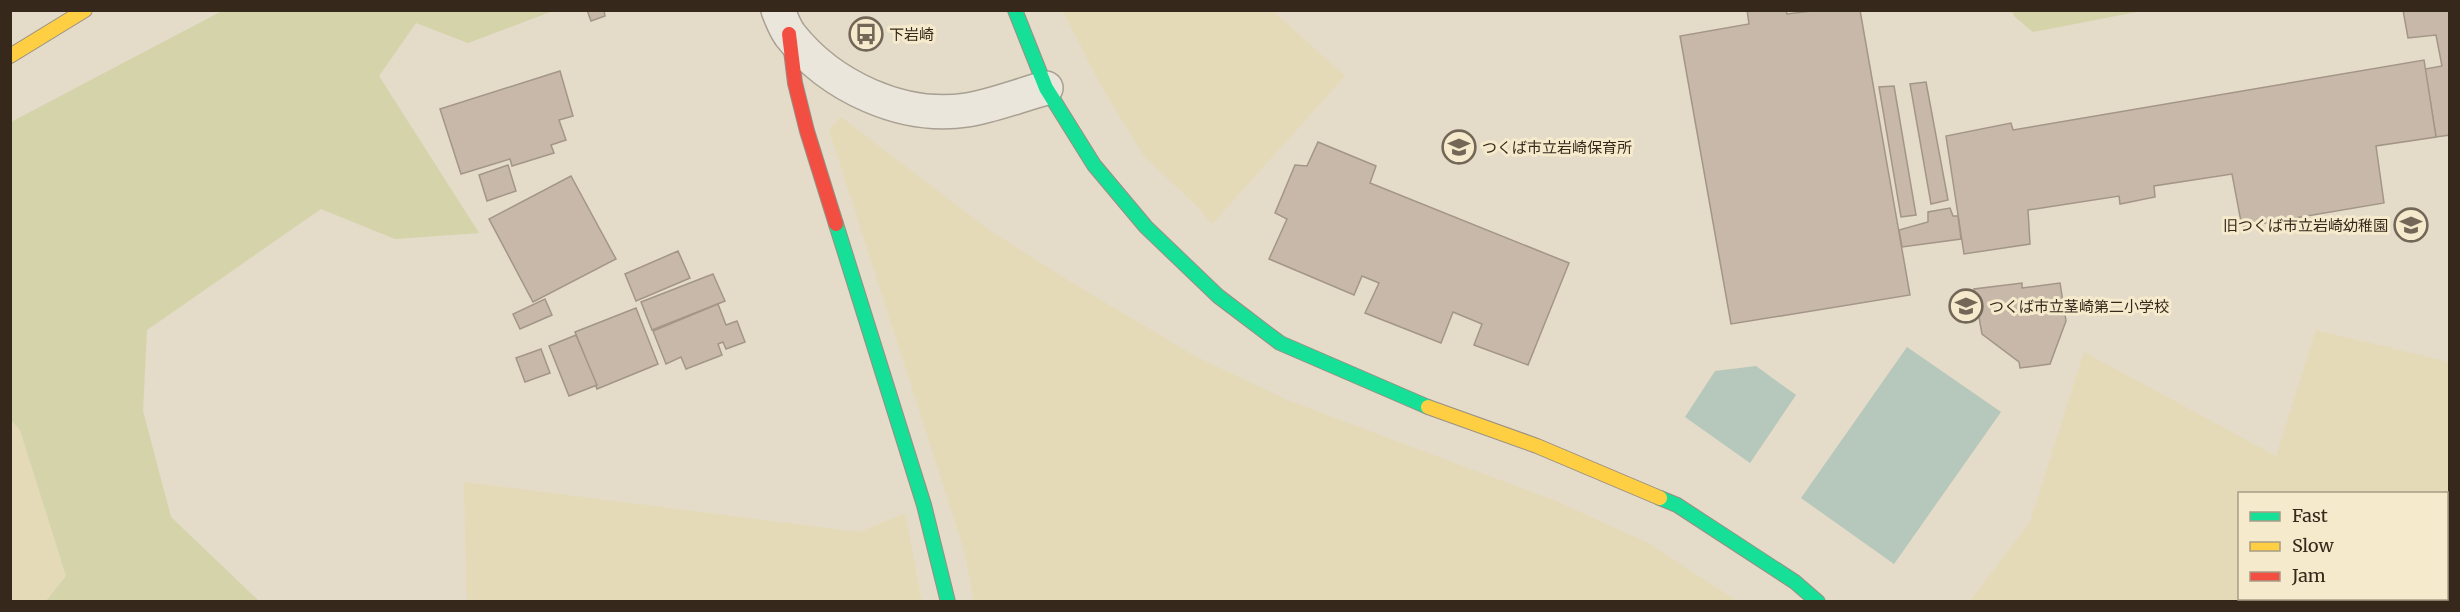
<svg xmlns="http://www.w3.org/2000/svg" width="2460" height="612" font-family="Merriweather,'Noto Sans JP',serif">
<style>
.farmland{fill:#e5dab8;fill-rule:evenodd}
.green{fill:#d4d3aa}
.water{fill:#b5c8bb}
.building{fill:#c7b8a9;stroke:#a39688;stroke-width:1.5}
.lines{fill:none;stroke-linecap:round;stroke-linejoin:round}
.street-casing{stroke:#a8a092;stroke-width:36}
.fast-casing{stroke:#988f82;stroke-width:16}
.slow-casing{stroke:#988f82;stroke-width:16}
.jam-casing{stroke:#988f82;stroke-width:16}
.street{stroke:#ebe6db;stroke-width:33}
.fast{stroke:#16e098;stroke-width:14}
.slow{stroke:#ffcf43;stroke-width:14}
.jam{stroke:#f24e42;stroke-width:14}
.labels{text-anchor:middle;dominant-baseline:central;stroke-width:6;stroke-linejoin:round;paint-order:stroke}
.poi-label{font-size:15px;fill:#36281b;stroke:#f6eacd;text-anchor:start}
</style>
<rect width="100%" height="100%" fill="#e4dbc8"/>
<g class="farmland">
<polygon points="1063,11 1273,11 1345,76 1212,224 1198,207 1144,156 1101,86"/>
<polygon points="841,117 989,230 1074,284 1195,356 1287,400 1556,501 1648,543 1737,601 974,601 964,550 829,130"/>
<path d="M 2316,330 L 2449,362 L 2449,601 L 1970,601 L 2030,522 L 2084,352 L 2276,456 ZM 2240,494 L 2446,494 L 2446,598 L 2240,598 Z"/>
<polygon points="10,420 20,429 66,576 46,601 11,601"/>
<polygon points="464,482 860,532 905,513 922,601 467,601"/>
</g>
<g class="green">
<polygon points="222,11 553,11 468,43 416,23 379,76 479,233 395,239 321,209 147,330 143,411 171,517 259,601 46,601 66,576 20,430 11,420 11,122"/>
<polygon points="2012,11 2012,10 2142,11 2033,32 2014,16"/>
</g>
<g class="water">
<polygon points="1907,347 2001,412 1894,564 1801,498"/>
<polygon points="1756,366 1796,395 1750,463 1685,417 1715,371"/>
</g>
<g class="building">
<polygon points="587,10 604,10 605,16 591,21"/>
<polygon points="1747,10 1786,10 1787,14 1820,10 1860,10 1910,295 1731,324 1680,36 1749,24"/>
<polygon points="2403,10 2450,10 2450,135 2436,137 2425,69 2442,66 2436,35 2408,38"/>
<polygon points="2424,60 2436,137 2376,146 2384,203 2242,227 2232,174 2154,186 2155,197 2120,204 2119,196 2028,210 2030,244 1964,254 1946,136 2011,123 2013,130"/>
<polygon points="560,71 573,116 559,120 566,140 551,145 554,153 512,166 510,159 461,174 440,109"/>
<polygon points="1926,82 1948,200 1931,204 1910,84"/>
<polygon points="1894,86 1916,215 1901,217 1879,87"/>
<polygon points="1318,142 1376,166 1370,183 1569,263 1528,365 1474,345 1482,324 1453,312 1441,343 1365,313 1379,283 1362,276 1354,295 1269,259 1287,219 1275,213 1295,165 1307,166"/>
<polygon points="508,165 516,191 487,201 479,175"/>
<polygon points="571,176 616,259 533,302 489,219"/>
<polygon points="1950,208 1953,216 1958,216 1961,239 1902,247 1899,230 1928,222 1928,212"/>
<polygon points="678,251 690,278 636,301 625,274"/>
<polygon points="713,274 725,301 652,330 641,302"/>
<polygon points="2022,283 2022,288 2060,283 2066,321 2050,364 2020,368 2019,362 1982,334 1974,289"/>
<polygon points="545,299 552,315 520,329 513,314"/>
<polygon points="718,304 726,325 737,321 745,342 726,349 723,342 718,344 722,355 686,369 681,357 666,364 653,331"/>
<polygon points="636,308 658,364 597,389 575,332"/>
<polygon points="576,335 597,385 569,396 549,346"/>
<polygon points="541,349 550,373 525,382 516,358"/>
</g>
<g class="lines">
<g class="street-casing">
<path id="street" d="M 778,10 C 781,18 785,28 790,35 C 830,86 902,120 967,110 C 993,106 1020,95 1046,88"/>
</g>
<g class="fast-casing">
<g id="fast">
<polyline points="1015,10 1046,88 1094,165 1146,227 1218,296 1280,343 1428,407"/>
<polyline points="836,224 924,505 948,602"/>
<polyline points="1660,498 1677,505 1795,582 1818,602"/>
</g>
</g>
<g class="slow-casing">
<g id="slow">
<polyline points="10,56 85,10"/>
<polyline points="1428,407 1537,446 1660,498"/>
</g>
</g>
<g class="jam-casing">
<polyline id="jam" points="789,34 795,83 807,131 836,224"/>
</g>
<use href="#street" class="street"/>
<use href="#fast" class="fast"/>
<use href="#slow" class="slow"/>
<use href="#jam" class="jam"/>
</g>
<defs>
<g id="bus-ring" transform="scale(1.725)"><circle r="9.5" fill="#f6eacd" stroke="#736758" stroke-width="1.5"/><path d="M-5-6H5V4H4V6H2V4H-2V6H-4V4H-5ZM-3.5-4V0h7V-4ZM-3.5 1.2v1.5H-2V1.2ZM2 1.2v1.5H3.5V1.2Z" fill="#736758"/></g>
<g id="school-ring" transform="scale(1.725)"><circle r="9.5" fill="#f6eacd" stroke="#736758" stroke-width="1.5"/><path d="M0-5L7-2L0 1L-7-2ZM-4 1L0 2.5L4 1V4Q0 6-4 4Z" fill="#736758"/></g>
</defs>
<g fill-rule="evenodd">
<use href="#bus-ring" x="866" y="34"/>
<use href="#school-ring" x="1459" y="147"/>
<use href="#school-ring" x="2411" y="225"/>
<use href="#school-ring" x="1966" y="306"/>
</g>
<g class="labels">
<g class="poi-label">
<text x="889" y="34">下岩崎</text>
<text x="1482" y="147">つくば市立岩崎保育所</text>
<text x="2388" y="225" text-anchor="end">旧つくば市立岩崎幼稚園</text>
<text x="1989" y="306">つくば市立茎崎第二小学校</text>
</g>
</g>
<rect width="2460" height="612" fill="none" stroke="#36281b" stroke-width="24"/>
<rect x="2238" y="492" width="210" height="108" fill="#f6eacd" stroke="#a99c86" stroke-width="1.5"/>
<rect x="2250" y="512" width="30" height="9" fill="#16e098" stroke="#a99c86" stroke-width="1.5"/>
<text x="2292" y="522" font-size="18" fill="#36281b">Fast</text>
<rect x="2250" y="542" width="30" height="9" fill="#ffcf43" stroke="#a99c86" stroke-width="1.5"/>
<text x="2292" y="552" font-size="18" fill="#36281b">Slow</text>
<rect x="2250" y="572" width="30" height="9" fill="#f24e42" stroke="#a99c86" stroke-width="1.5"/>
<text x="2292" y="582" font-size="18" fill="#36281b">Jam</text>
</svg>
